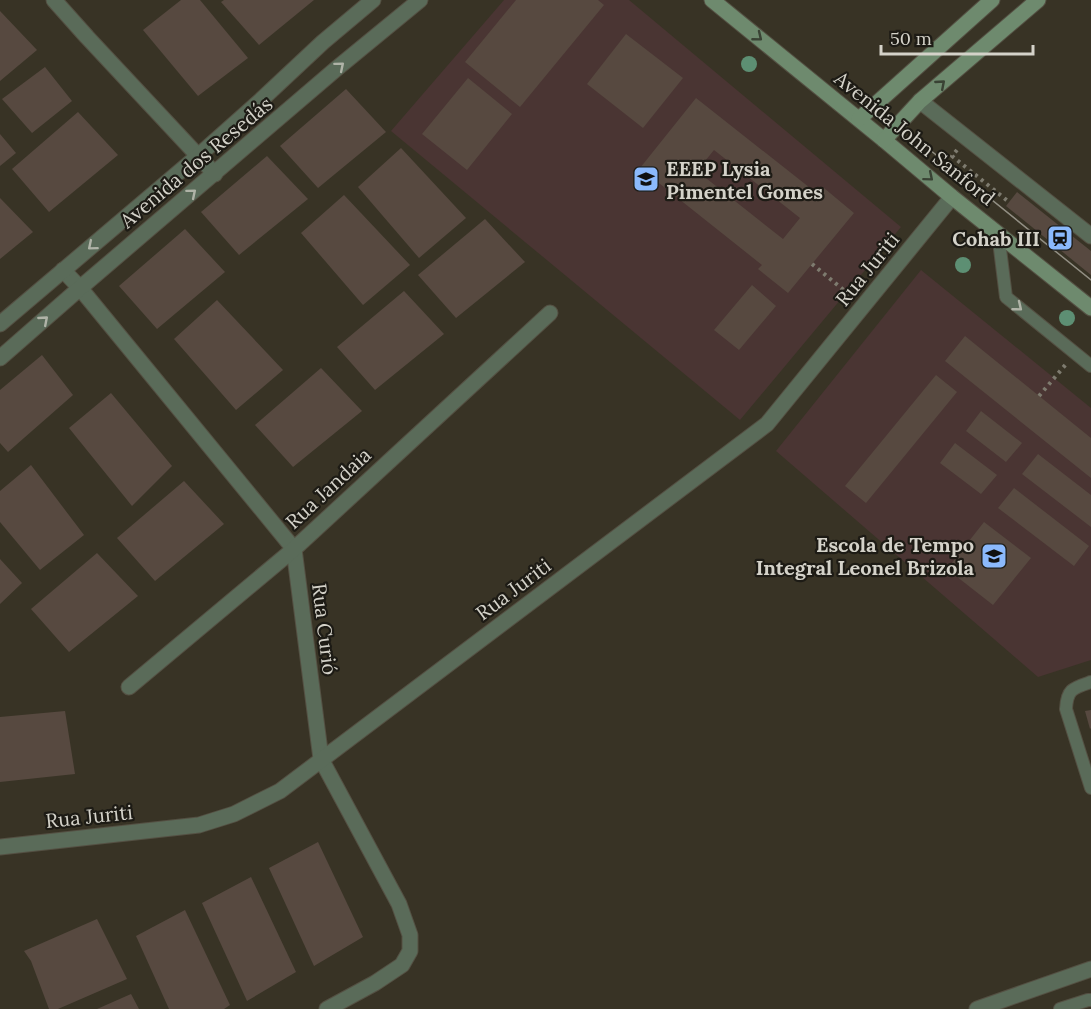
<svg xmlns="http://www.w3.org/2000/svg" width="1091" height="1009" font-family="Lora,serif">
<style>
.education{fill:#4a3533}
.building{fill:#574940;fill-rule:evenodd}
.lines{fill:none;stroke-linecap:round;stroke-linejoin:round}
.lane-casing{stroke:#545043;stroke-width:14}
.street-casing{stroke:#545043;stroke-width:17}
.secondary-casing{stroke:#545043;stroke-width:17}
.path{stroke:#7e7b6f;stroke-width:4;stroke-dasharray:3 4.5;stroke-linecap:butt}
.lane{stroke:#5a6b59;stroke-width:12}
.street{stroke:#5a6b59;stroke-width:15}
.secondary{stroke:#6e8a6e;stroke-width:15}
.tram{stroke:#928f84;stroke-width:1.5}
.tree{fill:#5d8f73}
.oneway{stroke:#394234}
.oneway2{stroke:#afb3a7}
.labels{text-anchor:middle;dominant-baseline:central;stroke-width:4.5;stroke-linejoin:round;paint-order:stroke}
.street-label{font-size:20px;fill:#d4d2c9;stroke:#1d1b15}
.poi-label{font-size:20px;font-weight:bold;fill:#d4d2c9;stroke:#1d1b15;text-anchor:end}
</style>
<rect width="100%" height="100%" fill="#383325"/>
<g class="education">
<polygon points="504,0 629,0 901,227 740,420 391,131"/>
<polygon points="921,270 1091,408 1091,660 1038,677 776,451"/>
</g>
<g class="building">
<polygon points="181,0 200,0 248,58 198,96 143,30"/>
<polygon points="224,0 314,0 259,45 221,2"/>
<polygon points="516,0 598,0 604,5 520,107 465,62"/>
<polygon points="0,11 37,50 0,81"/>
<polygon points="626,34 683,78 643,128 587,84"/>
<polygon points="45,67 72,101 32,133 2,99"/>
<polygon points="468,78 512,114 467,170 422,134"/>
<polygon points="346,89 386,132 318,188 280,146"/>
<path d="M 696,98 L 819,195 L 824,188 L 854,213 L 788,293 L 758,269 L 762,265 L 640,168 ZM 714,150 L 800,218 L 783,239 L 697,171 Z"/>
<polygon points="78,112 118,155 49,212 12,169"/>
<polygon points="0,134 16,153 0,166"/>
<polygon points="401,148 466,218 419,258 358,187"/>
<polygon points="267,156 308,199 239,255 201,212"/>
<polygon points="1017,192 1091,251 1091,275 1006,206"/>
<polygon points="344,195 410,265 363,305 301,233"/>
<polygon points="0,198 33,232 0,259"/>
<polygon points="485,219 525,262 456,318 418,275"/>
<polygon points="185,229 225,272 157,329 119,286"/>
<polygon points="752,285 776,306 739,350 714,330"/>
<polygon points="404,291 444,334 375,390 337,347"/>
<polygon points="217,300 283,370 236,410 174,339"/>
<polygon points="965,336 1091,438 1091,478 945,361"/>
<polygon points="42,355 73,395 8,452 0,443 0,390"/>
<polygon points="321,368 362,411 293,467 255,425"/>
<polygon points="936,375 957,392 866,503 845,486"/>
<polygon points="111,393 172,466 132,506 69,428"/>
<polygon points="981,411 1022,443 1006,462 966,431"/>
<polygon points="955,443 997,475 981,494 940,463"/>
<polygon points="1038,454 1091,495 1091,527 1022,474"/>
<polygon points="31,465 84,535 40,570 0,522 0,491"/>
<polygon points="184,481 224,524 155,581 117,538"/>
<polygon points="1014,488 1089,546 1074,566 998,508"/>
<polygon points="984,522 1031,558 993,605 947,569"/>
<polygon points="97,553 138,596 69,652 31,609"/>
<polygon points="0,559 22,583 0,604"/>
<polygon points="1091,710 1091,728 1090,729 1085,711"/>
<polygon points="65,711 75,774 0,782 0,717"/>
<polygon points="318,842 363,937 314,966 269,868"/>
<polygon points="251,877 296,972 247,1001 202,903"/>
<polygon points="185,910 230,1005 224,1009 169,1009 136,936"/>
<polygon points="97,919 127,979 58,1009 49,1009 31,961 24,951"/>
<polygon points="131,994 139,1009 97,1009"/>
</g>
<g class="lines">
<g class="lane-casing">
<g id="lane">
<polyline points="998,233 1006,297 1091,366"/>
<path d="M 1091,682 C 1073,688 1067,689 1066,709 L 1091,788"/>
<polyline points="1060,1009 1088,1000 1091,1000"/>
</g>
</g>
<g class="street-casing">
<g id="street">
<polyline points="54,0 87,37 215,174"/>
<polyline points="920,101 1091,236"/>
<polyline points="63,270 80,288 294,549 321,759 399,904 410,935 410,951 402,965 375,983 327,1009"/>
<polyline points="0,324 198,156 261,100 323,42 373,0"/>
<polyline points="0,358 80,288 336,69 420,0"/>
<polyline points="129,687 294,549 550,313"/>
<polyline points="0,847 199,825 234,814 280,791 767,424 952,197"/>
<polyline points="977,1009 1091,969"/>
</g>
</g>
<g class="secondary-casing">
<g id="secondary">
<polyline points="712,0 884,140 952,197 1091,308"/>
<polyline points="859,119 992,0"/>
<polyline points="884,140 920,101 1038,0"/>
</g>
</g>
<g class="path">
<polyline points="957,150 952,156 1009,202"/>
<polyline points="812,264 851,296"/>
<polyline points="1039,396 1067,363"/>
</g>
<use href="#lane" class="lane"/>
<use href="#street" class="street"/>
<use href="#secondary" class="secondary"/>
<polyline class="tram" points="930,150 1091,280"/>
</g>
<g class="tree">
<circle cx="749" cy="64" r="8"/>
<circle cx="963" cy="265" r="8"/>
<circle cx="1067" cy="318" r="8"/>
</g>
<defs><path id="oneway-chevron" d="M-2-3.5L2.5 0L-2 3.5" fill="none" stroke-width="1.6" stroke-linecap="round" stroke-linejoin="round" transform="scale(1.5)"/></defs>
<g class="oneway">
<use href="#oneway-chevron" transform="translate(758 37) rotate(39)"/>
<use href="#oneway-chevron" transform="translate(941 84) rotate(-41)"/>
<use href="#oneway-chevron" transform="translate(929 177) rotate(40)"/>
</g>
<g class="oneway2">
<use href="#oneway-chevron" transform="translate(340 66) rotate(-40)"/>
<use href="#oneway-chevron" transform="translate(192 193) rotate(-40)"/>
<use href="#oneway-chevron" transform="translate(92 246) rotate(140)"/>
<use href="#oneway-chevron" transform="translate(1018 307) rotate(39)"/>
<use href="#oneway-chevron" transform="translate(44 320) rotate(-41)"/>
</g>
<defs>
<g id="university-square" transform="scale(1.35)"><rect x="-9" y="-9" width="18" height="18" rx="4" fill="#8bb9fc" stroke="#1d1b15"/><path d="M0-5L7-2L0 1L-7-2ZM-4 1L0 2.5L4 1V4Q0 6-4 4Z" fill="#111"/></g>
<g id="station-square" transform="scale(1.35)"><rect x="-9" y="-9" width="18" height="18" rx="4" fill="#8bb9fc" stroke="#1d1b15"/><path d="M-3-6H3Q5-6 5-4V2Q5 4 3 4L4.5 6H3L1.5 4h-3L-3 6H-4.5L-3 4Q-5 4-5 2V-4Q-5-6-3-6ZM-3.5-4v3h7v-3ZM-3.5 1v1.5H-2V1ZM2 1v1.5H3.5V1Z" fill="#111"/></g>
<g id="school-square" transform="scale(1.35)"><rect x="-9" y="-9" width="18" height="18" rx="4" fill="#8bb9fc" stroke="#1d1b15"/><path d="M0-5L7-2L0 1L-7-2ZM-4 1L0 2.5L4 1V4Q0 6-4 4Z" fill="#111"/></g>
</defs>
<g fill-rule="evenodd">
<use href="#university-square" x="646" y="179"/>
<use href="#station-square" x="1060" y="238"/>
<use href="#school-square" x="994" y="556"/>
</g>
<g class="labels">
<g class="street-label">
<text transform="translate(915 138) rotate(39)">Avenida John Sanford</text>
<text transform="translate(196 162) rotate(-40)">Avenida dos Resedás</text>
<text transform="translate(867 269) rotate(-51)">Rua Juriti</text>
<text transform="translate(328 488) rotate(-43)">Rua Jandaia</text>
<text transform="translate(513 589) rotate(-37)">Rua Juriti</text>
<text transform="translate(325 629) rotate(83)">Rua Curió</text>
<text transform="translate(89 816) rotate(-6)">Rua Juriti</text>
</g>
<g class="poi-label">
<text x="666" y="168" text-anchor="start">EEEP Lysia<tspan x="666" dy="23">Pimentel Gomes</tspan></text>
<text x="1040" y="238">Cohab III</text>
<text x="974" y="544">Escola de Tempo<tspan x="974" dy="23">Integral Leonel Brizola</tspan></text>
</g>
</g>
<path d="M881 45v9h152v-9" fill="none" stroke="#d4d2c9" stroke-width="3"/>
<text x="890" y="45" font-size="18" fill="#d4d2c9" stroke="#1d1b15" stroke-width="4.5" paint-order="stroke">50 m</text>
</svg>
